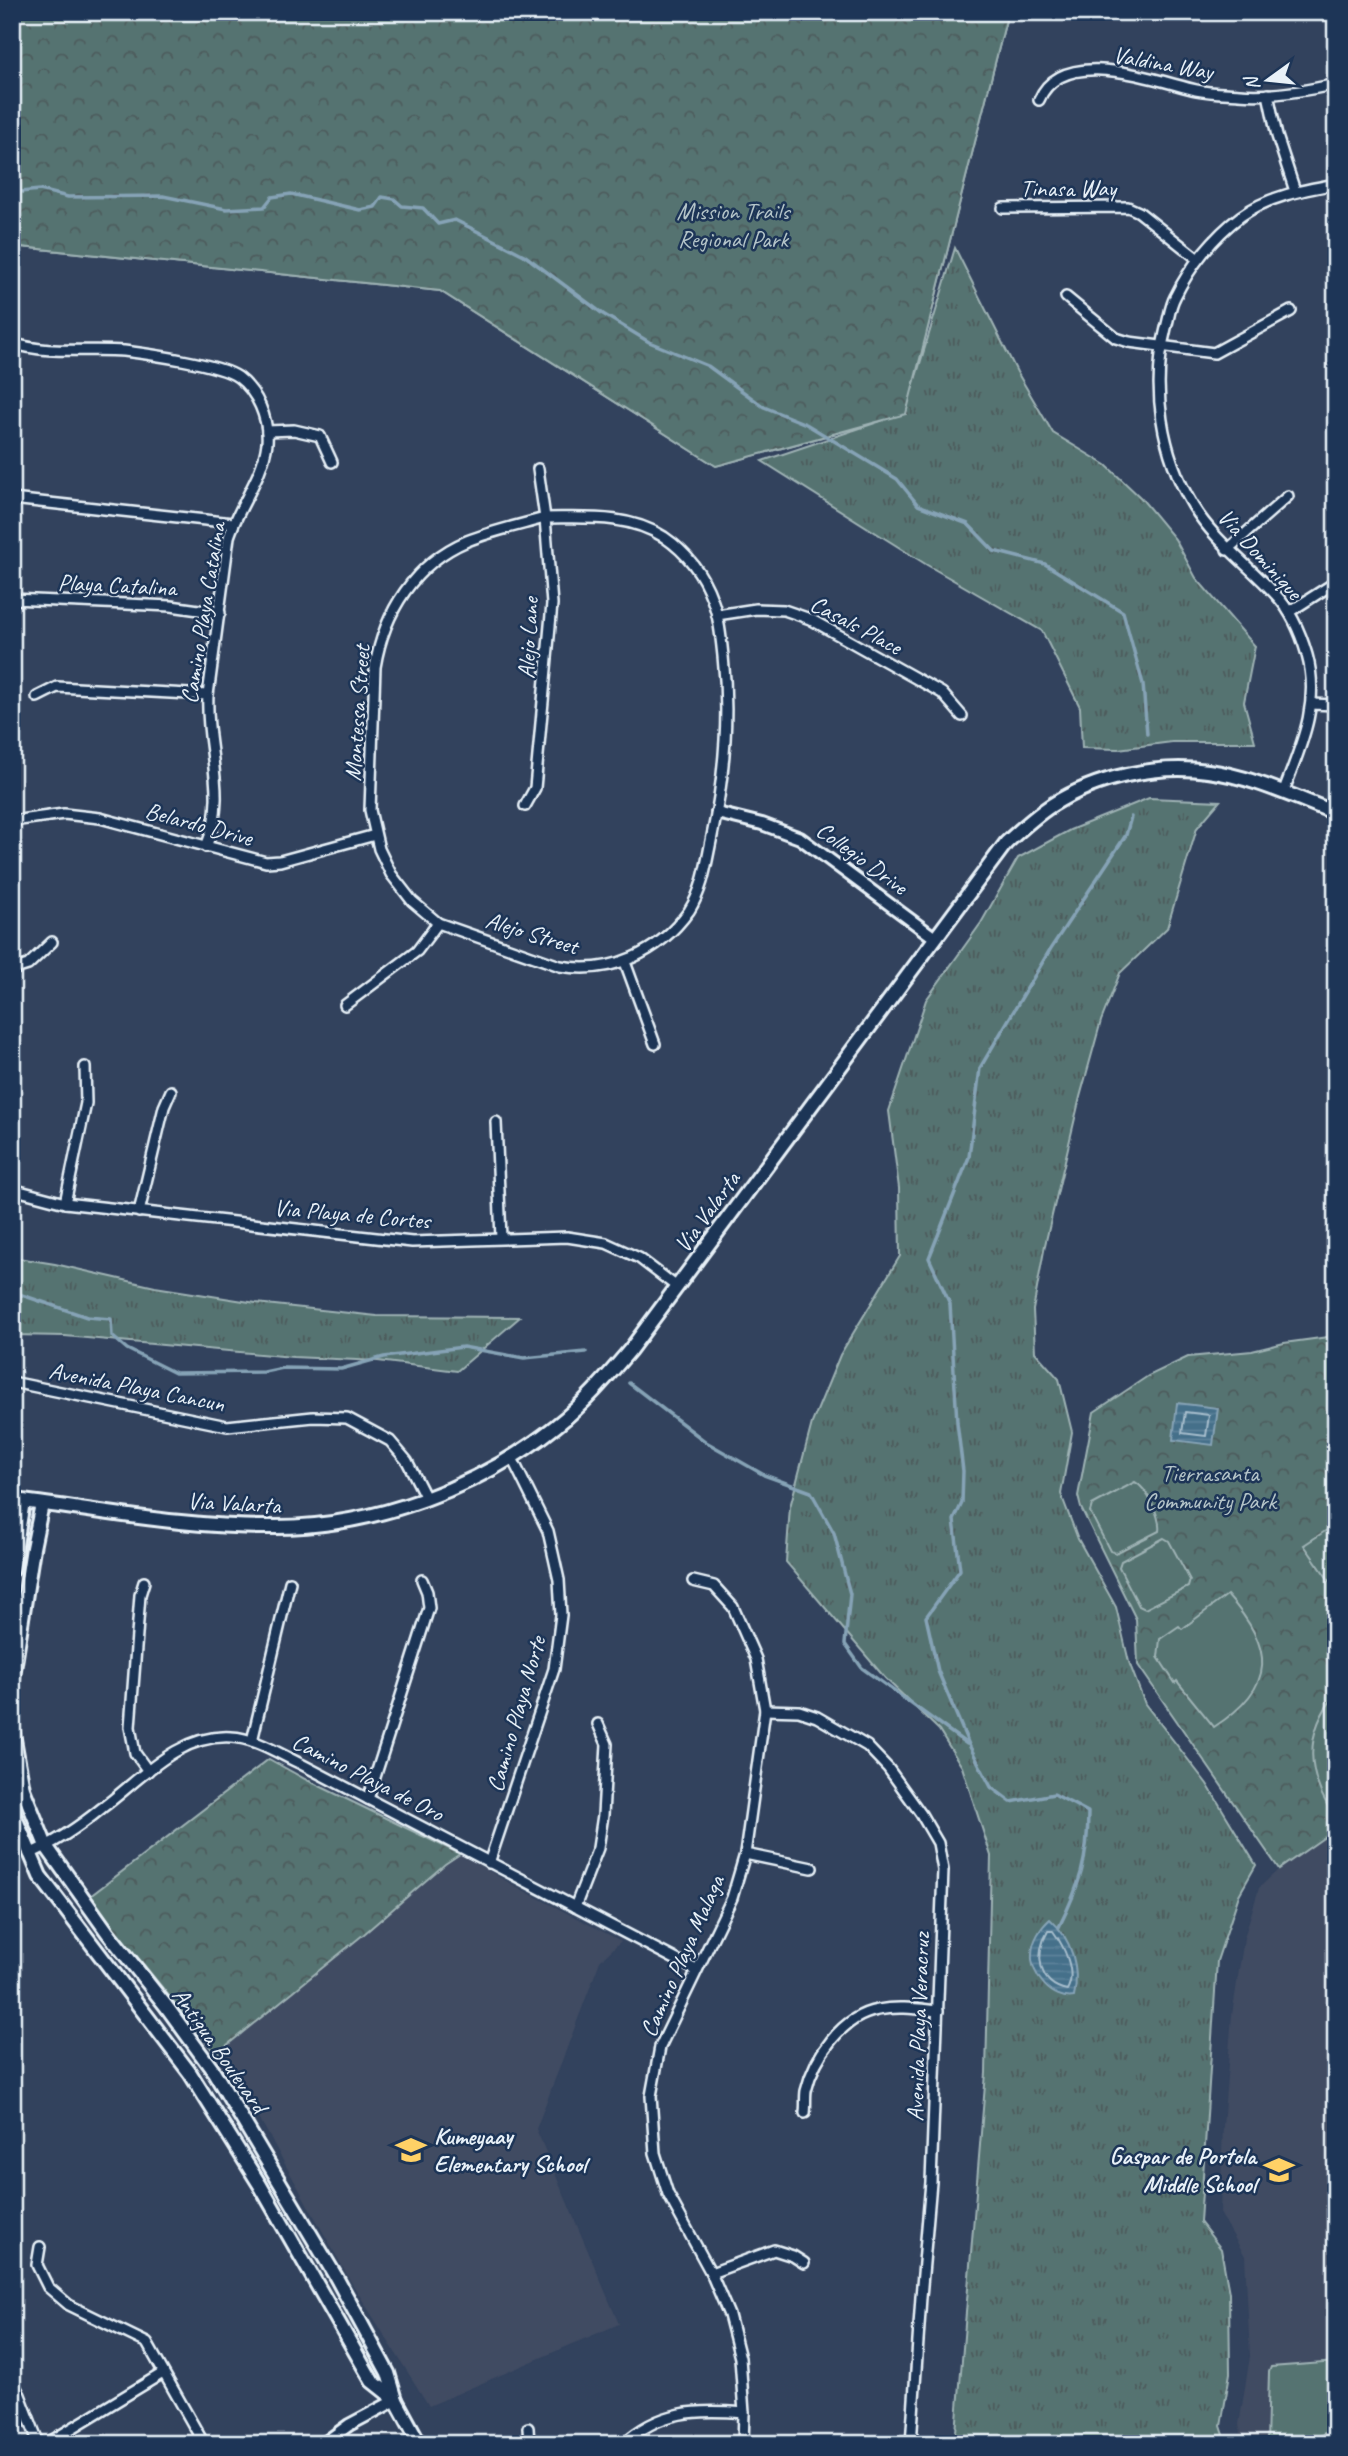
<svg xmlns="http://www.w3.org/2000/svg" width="1348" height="2456" font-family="Caveat,sans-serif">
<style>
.built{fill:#404b62}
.grass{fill:url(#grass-tufts);stroke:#9eb2b4;stroke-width:2}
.park{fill:url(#park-crowns);stroke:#9eb2b4;stroke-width:2}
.pitch{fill:#557371;stroke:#9eb2b4;stroke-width:2}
.water{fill:url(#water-rules);stroke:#86a3b6;stroke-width:2}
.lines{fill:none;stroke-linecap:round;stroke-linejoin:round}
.shore{stroke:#a6bdcc;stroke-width:2}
.stream{stroke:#86a3b6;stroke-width:3.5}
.minor-casing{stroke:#e8f1f8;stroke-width:14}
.tertiary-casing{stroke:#e8f1f8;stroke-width:16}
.secondary-casing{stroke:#e8f1f8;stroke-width:18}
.minor{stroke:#1d3557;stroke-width:9}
.tertiary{stroke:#1d3557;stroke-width:10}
.secondary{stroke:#1d3557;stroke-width:12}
.labels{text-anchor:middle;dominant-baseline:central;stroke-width:5;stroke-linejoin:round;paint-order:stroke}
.street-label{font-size:24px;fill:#e8f1f8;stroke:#1d3557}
.park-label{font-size:24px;fill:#b5c5c9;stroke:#1d3557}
.poi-label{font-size:24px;font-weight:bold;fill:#e8f1f8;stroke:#1d3557;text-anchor:start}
</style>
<defs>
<pattern id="grass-tufts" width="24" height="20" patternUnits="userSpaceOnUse" patternTransform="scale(1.75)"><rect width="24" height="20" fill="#557371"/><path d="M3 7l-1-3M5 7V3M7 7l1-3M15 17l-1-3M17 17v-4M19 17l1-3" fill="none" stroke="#4d5b5c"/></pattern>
<pattern id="park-crowns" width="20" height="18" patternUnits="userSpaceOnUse" patternTransform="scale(1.75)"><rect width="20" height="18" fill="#557371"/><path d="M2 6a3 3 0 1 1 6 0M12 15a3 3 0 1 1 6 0" fill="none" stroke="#4d5b5c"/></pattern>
<pattern id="water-rules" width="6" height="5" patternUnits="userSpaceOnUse" patternTransform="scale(1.75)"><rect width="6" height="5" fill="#446f8a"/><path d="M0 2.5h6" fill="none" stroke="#5f849b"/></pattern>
</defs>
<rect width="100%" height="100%" fill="#32425d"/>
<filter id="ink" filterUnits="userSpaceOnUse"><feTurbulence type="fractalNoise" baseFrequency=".0143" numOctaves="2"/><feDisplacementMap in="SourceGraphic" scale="14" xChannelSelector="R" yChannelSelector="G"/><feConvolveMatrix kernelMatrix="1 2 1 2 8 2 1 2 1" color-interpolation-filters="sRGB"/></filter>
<g filter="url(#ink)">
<g class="built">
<polygon points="1336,1829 1336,2444 1244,2444 1239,2425 1250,2356 1245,2256 1220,2213 1223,2126 1232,2015 1244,1938 1259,1888 1279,1869"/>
<polygon points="460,1854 513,1885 621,1941 600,1961 536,2129 619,2324 429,2406 351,2282 248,2098 216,2054 364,1934 445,1864"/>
</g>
<g class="grass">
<polygon points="12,12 1008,12 912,390 955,248 1017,372 1053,433 1106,465 1141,498 1175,539 1196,578 1255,646 1244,702 1255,742 1172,742 1118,749 1082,748 1080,707 1042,631 927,565 762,461 884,420 716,466 440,291 12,246"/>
<polygon points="1149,798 1220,801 1197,828 1167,928 1120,973 1101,1021 1080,1097 1045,1245 1033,1310 1035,1352 1059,1379 1072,1432 1061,1494 1078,1539 1116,1607 1129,1662 1145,1704 1207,1784 1256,1865 1239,1895 1217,1961 1200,2222 1221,2249 1229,2293 1230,2373 1221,2426 1227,2444 955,2444 986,2073 991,1856 962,1767 939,1730 885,1678 786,1562 790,1507 812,1423 840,1355 900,1256 899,1188 889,1111 926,1000 981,923 1018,858 1070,830"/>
<polygon points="12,1257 55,1264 155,1287 256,1303 377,1316 520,1317 457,1371 378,1361 293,1357 65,1336 12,1335"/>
</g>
<g class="park">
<polygon points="12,12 1008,12 906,414 716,466 440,291 12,246"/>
<polygon points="1336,1336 1336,1829 1279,1869 1138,1665 1136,1619 1081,1508 1078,1496 1094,1412 1148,1376 1188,1357 1252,1351 1284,1343"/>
<polygon points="269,1759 305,1779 460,1854 445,1864 364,1934 216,2054 89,1897"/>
</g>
<g class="pitch">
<path d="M 1135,1482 C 1147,1488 1161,1518 1159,1531 L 1116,1553 L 1110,1551 L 1090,1512 L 1092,1505 Z"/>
<polygon points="1336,1524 1336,1590 1304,1545"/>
<polygon points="1164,1538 1169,1541 1190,1580 1188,1587 1145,1609 1139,1606 1119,1567 1121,1561"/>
<path d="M 1227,1595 C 1275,1648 1277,1686 1214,1727 L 1177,1681 L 1175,1683 L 1158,1657 L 1160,1639 L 1179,1626 L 1182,1629 Z"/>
<path d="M 1336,1694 L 1336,1816 L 1335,1817 C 1306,1776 1303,1733 1336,1694 Z"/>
<path d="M 1336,2362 L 1336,2424 C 1311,2446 1299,2446 1267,2443 L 1269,2372 L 1271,2367 Z"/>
</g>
<g class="water">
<polygon points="1177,1403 1218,1408 1213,1445 1173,1440"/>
<path d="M 1050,1919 C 1072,1939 1080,1968 1074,1997 C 1053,2001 1030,1975 1032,1954 C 1032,1941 1041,1927 1050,1919 Z"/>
</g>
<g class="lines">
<g class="shore">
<polygon points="1185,1412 1209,1415 1206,1436 1182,1433"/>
<path d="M 1048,1931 L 1053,1931 C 1064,1946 1077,1973 1067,1990 C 1037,1984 1035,1953 1048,1931 Z"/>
</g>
<g class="stream">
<polyline points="12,186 20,192 40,190 68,197 163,196 226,209 264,207 272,197 291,194 360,210 375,207 382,197 394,199 402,206 423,208 438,224 455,220 524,255 603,314 649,342 708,366 764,407 806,424 897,479 918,505 968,524 994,551 1045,564 1123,612 1143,684 1147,734"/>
<polyline points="13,1292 87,1317 111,1319 112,1336 127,1349 175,1373 264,1372 283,1368 341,1369 384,1357 463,1347 524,1358 586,1352"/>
<polyline points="629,1383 706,1442 764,1475 811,1492 834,1533 850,1594 845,1644 862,1668 967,1744"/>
<path d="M 1059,1927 C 1080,1885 1088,1859 1088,1812 L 1054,1794 L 1011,1802 L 991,1787 L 969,1745 L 938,1671 L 926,1617 L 960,1570 L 954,1520 L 962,1503 L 963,1471 L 957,1422 L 950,1304 L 929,1258 L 969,1157 L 980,1068 L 1051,948 L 1126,835 L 1131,817"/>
</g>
<g class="minor-casing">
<g id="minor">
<polyline points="1268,94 1277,136 1295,191"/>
<path d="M 1039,100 C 1062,45 1153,80 1196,90 C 1210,93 1225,93 1239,94 C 1271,97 1305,91 1336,84"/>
<polyline points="1003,208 1128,207 1139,212 1198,259"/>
<polyline points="1066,297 1116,338 1129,342 1214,353 1291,311"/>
<path d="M 12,343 C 48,355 87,348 124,351 C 148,354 220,364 238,377 C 257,391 269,419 267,443 C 263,477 239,505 229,537 L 208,695 C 205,750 229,793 206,847"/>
<polyline points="267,431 294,430 320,436 332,462"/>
<polyline points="12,499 233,523"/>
<path d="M 545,518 C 586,518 628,514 664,537 C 686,552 703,574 712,599 C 719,617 721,637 723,656 C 730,718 724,780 711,841 C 706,865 703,889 689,911 C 659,953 611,975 560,966 L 438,923 L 412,901 L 391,874 L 379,849 L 370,810 L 375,667 C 384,612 415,563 467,541 C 492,531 520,525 545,518 Z"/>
<polyline points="1227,550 1288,496"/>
<polyline points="12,599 171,606 220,613"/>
<polyline points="1289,612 1336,582"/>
<polyline points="717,615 756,609 784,610 810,619 942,693 962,716"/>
<polyline points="37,697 57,687 208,695"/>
<polyline points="1311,704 1336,705"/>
<path d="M 1283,793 C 1300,748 1321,704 1307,655 C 1301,634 1291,611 1276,595 C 1248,564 1215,542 1193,506 C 1161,453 1151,388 1166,328 C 1169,318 1170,306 1175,297 C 1190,266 1214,236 1241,216 C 1269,196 1303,190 1336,184"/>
<polyline points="525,806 535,788 552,604 545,518 538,469"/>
<polyline points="12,821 64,814 100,818 266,862 280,861 375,835"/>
<polyline points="625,962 655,1044"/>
<polyline points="12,970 28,965 52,942"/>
<polyline points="345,1005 417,951 438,923"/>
<polyline points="496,1122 501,1238"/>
<polyline points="12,1189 65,1203 412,1242 567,1237 606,1243 639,1258 677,1287"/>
<polyline points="65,1203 86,1103 85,1067"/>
<polyline points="139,1212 164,1107 171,1091"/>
<polyline points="12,1382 227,1426 313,1417 347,1418 390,1441 407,1461 426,1498"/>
<polyline points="693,1581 714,1586 733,1607 756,1659 765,1710 745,1854 732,1898 660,2047 651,2096 655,2153 668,2194 711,2273 729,2315 740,2358 744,2413 743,2444"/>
<polyline points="144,1582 140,1595 130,1727 135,1753 148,1771"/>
<polyline points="765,1710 799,1711 817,1717 867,1746 888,1768 921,1814 938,1843 943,1870 931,2182 921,2297 911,2444"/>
<polyline points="252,1741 290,1582"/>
<polyline points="368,1799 429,1608 427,1592 422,1580"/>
<path d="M 29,1854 C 55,1843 80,1826 102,1808 C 141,1779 178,1734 231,1737 C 256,1738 279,1754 301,1764 L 696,1970"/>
<polyline points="745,1854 812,1868"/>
<polyline points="489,1863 554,1669 561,1615 559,1580 548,1531 511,1456"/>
<polyline points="575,1907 598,1848 603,1815 607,1744 598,1724"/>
<path d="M 805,2113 C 806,2106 805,2098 806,2091 C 814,2057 842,2016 878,2010 C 898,2006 918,2009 938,2011"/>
<polyline points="40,2247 37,2265 48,2287 69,2305 147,2343 204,2444"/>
<polyline points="711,2273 774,2250 793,2256 804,2263"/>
<polyline points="12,2381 20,2395 39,2444"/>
<polyline points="528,2428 529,2444"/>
<polyline points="46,2444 163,2373"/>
<path d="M 623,2444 C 660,2410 697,2409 744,2413"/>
</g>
</g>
<g class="tertiary-casing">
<g id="tertiary">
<polyline points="717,813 762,824 800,838 935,938"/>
<polyline points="12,1499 23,1501"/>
<polyline points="323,2444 349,2425 396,2400"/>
</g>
</g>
<g class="secondary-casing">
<g id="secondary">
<path d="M 12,1570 L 23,1501 C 107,1512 192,1528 276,1527 C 374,1527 480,1487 556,1426 C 584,1404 607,1377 630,1350 L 1006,843 C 1021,829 1035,816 1052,805 C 1096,777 1157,764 1208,771 C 1250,776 1296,798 1336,813"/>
<polyline points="12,1682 33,1548 42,1504"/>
<polyline points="12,1728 23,1789 46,1846 108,1933 166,2006 214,2072 336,2277 388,2373 396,2400 420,2444"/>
<polyline points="12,1810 40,1876 190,2073 260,2185 372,2381 396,2400"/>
</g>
</g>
<use href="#minor" class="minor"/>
<use href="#tertiary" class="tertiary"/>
<use href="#secondary" class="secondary"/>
</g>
</g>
<defs>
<g id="school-bare" transform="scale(2.415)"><path d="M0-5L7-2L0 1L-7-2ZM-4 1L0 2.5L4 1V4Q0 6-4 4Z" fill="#ffd166" stroke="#1d3557" stroke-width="2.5" paint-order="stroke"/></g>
</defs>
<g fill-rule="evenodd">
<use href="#school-bare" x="411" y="2150"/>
<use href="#school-bare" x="1279" y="2170"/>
</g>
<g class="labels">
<g class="street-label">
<text transform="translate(1163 63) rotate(10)">Valdina Way</text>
<text x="1068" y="188">Tinasa Way</text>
<text transform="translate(1260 554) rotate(48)">Via Dominique</text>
<text transform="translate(117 585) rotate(3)">Playa Catalina</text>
<text transform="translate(203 613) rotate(-81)">Camino Playa Catalina</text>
<text transform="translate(856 625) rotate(28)">Casals Place</text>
<text transform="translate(528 638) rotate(-87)">Alejo Lane</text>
<text transform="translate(357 713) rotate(-86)">Montessa Street</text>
<text transform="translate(199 824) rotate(15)">Belardo Drive</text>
<text transform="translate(862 858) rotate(36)">Collegio Drive</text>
<text transform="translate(532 933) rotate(17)">Alejo Street</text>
<text transform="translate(707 1212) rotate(-54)">Via Valarta</text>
<text transform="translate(352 1214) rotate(5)">Via Playa de Cortes</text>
<text transform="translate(137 1387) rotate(11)">Avenida Playa Cancun</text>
<text transform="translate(234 1503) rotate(3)">Via Valarta</text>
<text transform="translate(516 1714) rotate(-74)">Camino Playa Norte</text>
<text transform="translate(368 1777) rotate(27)">Camino Playa de Oro</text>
<text transform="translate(682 1956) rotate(-66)">Camino Playa Malaga</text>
<text transform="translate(918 2027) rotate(-88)">Avenida Playa Veracruz</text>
<text transform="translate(220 2050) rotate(55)">Antigua Boulevard</text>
</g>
<g class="park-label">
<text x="733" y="211">Mission Trails<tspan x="733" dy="28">Regional Park</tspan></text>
<text x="1210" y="1473">Tierrasanta<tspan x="1210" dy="28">Community Park</tspan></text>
</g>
<g class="poi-label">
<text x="434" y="2136">Kumeyaay<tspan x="434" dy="28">Elementary School</tspan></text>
<text x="1256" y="2156" text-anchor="end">Gaspar de Portola<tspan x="1256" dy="28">Middle School</tspan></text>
</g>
</g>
<rect width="1348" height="2456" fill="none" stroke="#1d3557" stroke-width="42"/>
<rect x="21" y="21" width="1306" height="2414" fill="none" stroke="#e8f1f8" stroke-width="2.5" filter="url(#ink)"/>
<g transform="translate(1268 80) rotate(255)" stroke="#1d3557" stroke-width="5" paint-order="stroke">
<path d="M0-5L12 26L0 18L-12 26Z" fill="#e8f1f8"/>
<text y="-10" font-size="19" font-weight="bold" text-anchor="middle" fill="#e8f1f8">N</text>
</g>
</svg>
